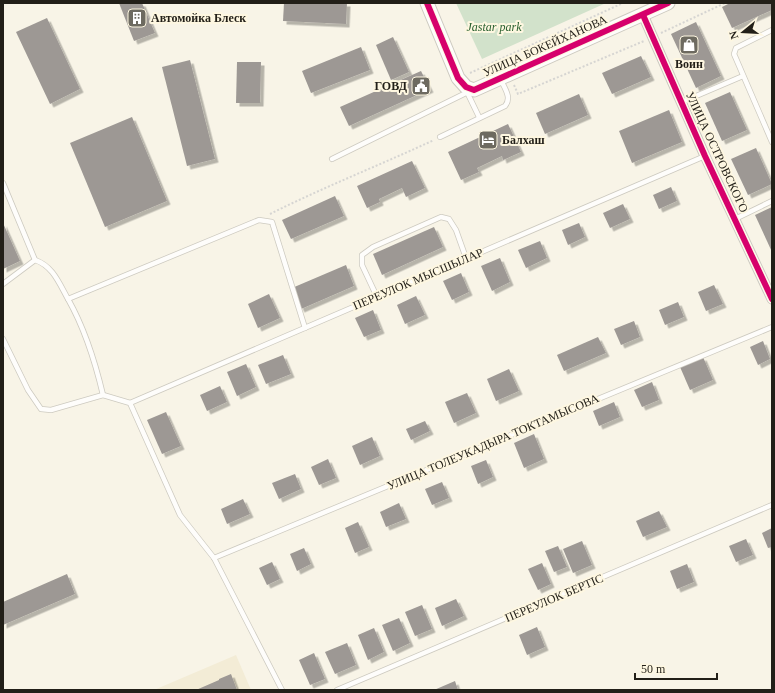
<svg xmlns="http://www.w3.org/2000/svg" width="775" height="693" font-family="Georgia,serif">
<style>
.built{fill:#f3ecd6}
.green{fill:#d2e2cb}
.building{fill:#9d9894;filter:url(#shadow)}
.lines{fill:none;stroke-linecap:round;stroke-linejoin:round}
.lane-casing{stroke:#cdcac0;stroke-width:6}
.street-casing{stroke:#cdcac0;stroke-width:11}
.secondary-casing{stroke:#cdcac0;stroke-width:15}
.path{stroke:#d6d5d2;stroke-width:2;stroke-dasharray:2 2;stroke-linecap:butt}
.lane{stroke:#fefdfb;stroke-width:4.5}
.street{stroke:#fefdfb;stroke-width:9}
.secondary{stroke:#fefdfb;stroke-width:13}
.cycleway-casing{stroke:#fef7e1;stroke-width:8}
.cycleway{stroke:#d6006c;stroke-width:6}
.labels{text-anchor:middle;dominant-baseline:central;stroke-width:4;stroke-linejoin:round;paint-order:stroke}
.poi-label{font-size:12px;font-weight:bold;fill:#221f18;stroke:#fef7e1;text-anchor:start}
.park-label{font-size:12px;font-style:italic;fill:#29602f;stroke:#fef7e1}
.street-label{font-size:12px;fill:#221f18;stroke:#fef7e1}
</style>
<defs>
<filter id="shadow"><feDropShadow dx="3.5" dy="3.5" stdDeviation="0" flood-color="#0004"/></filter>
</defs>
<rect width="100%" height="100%" fill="#f8f4e7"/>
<polygon class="built" points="236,655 251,690 154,690"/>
<polygon class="green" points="456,3 606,3 482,59"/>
<g class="building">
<polygon points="119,3 142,3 155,33 134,41"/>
<polygon points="284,3 347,3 346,24 283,21"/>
<polygon points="730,3 772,3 772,10 732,28 722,7"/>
<polygon points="47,18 80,89 50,104 16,32"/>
<polygon points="696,22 721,76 696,88 671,34"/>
<polygon points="393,37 409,72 391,80 376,45"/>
<polygon points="361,47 370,70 311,93 302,71"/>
<polygon points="641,56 651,77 612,94 602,73"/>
<polygon points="190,60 215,159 187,166 162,67"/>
<polygon points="237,62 261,62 260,103 236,103"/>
<polygon points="421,71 430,89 349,126 340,107"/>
<polygon points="730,92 747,130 722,141 705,103"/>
<polygon points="579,94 588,115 545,134 536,113"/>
<polygon points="669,110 682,142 632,163 619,131"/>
<polygon points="132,117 167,201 105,227 70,143"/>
<polygon points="508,124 521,152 503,160 502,156 477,168 479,172 461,180 448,152"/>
<polygon points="756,148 772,184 748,195 731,159"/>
<polygon points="412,161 425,188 406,197 402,188 379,199 380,202 367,208 357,186"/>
<polygon points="671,187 677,201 659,209 653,195"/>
<polygon points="335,196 344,216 291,239 282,220"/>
<polygon points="623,204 630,219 610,228 603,213"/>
<polygon points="772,207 772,252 755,215"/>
<polygon points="3,223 20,261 3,269"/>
<polygon points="579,223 585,237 568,245 562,230"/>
<polygon points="434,227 443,247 382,275 373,254"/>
<polygon points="540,241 547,258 526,268 518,250"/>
<polygon points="500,258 510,282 492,291 481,266"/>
<polygon points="346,265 354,286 301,309 292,288"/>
<polygon points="461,273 469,292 452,300 443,281"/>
<polygon points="714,285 723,304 706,311 698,292"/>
<polygon points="269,294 280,318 258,328 248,304"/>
<polygon points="416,296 425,315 405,324 397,305"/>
<polygon points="678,302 684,317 665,325 659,310"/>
<polygon points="373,310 381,330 364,337 355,318"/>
<polygon points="634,321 640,337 621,345 614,329"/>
<polygon points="598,337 606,353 564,371 557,355"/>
<polygon points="763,341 770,359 758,365 750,347"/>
<polygon points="283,355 291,374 266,384 258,365"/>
<polygon points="703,357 713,380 690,390 680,367"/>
<polygon points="246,364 256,387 237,396 227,372"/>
<polygon points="509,369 519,391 496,401 487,379"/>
<polygon points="652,382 659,400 642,407 634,390"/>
<polygon points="220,386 227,402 207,411 200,395"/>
<polygon points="467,393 476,413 454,423 445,402"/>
<polygon points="614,402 620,417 599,426 593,411"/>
<polygon points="166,412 181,446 162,454 147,420"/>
<polygon points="425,421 430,431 411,440 406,429"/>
<polygon points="534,434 544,459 524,468 514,443"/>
<polygon points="372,437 380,456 360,465 352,446"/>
<polygon points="328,459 336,478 319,485 311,467"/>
<polygon points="486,460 493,477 478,484 471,466"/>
<polygon points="295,474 301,489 279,499 272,483"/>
<polygon points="442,482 449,498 432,505 425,489"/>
<polygon points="243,499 250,514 227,524 221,509"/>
<polygon points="399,503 406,519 386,527 380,512"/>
<polygon points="659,511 667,527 643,537 636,521"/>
<polygon points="358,522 369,547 355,553 345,528"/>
<polygon points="772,528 772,547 768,548 762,533"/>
<polygon points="746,539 753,555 736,562 729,546"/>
<polygon points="582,541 592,565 573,573 563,549"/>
<polygon points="558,546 567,567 554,572 545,551"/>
<polygon points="304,548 311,564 297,571 290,554"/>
<polygon points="272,562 280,579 267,585 259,568"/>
<polygon points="542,563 551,584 538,590 528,569"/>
<polygon points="687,564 694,582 677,589 670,571"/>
<polygon points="67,574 75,594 3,625 3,602"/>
<polygon points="456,599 464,616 442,626 435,608"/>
<polygon points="422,605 432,629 415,636 405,612"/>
<polygon points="399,618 410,643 393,651 382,625"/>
<polygon points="537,627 545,647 527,655 519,635"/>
<polygon points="374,628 384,652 368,660 358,635"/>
<polygon points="347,643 356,665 335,674 325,652"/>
<polygon points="314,653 325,679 310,685 299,660"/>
<polygon points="231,674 237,690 196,690 219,680 219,679"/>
<polygon points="455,681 458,690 434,690"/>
</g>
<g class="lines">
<g class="lane-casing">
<g id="lane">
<polyline points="772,30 736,48 734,54 772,142"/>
<polyline points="467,92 479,117"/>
<polyline points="682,102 743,76"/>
<path d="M 440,137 L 505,106 C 512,98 505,89 501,80"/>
<polyline points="332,159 470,91"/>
<polyline points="3,183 35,260"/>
<polyline points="735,219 772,201"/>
<path d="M 3,284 L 35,260 C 53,266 59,283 68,299 L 259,220 L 272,222 L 305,328"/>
<polyline points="377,297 362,265 362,255 373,247 441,217 449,219 456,230 466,258"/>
<path d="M 68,299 C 85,329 95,361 103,395"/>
<polyline points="3,339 28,390 41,409 51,410 103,395 130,403 180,515 214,558 282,690"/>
<polyline points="130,403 705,156"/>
<polyline points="214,558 772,327"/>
<polyline points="337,690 772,505"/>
</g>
</g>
<g class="street-casing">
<polyline id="street" points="643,15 705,156 772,299"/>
</g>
<g class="secondary-casing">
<polyline id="secondary" points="427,3 458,78 466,87 474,90 668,3"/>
</g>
<g class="path">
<polyline points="661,33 725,3"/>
<polyline points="470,73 623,3"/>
<polyline points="514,85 518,94 644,41"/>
<path d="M 270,214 C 324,187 380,165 434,140"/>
</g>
<use href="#lane" class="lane"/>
<use href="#street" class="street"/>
<use href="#secondary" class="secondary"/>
<g class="cycleway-casing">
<g id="cycleway">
<polyline points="427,3 458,78 466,87 474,90 668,3"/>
<polyline points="643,15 705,156 772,299"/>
</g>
</g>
<use href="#cycleway" class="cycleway"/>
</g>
<defs>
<g id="building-square" transform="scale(1)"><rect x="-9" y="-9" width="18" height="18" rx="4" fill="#6d6a60" stroke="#fef7e1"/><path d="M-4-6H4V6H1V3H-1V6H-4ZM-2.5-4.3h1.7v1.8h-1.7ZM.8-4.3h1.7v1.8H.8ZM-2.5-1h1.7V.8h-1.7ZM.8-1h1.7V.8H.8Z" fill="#fff"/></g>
<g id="shop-square" transform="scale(1)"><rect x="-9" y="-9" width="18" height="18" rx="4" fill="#6d6a60" stroke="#fef7e1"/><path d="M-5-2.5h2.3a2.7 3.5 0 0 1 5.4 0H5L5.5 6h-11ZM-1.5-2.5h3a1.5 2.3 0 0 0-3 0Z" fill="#fff"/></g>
<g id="civic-square" transform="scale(1)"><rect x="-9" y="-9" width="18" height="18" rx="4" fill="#6d6a60" stroke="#fef7e1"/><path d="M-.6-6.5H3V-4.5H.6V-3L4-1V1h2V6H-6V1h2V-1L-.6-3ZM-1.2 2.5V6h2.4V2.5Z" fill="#fff"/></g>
<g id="hotel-square" transform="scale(1)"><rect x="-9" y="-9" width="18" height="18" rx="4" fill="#6d6a60" stroke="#fef7e1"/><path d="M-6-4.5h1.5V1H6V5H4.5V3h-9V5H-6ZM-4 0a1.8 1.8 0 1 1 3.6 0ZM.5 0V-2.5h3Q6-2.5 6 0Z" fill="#fff"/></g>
</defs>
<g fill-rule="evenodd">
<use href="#building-square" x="137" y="18"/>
<use href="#shop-square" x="689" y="45"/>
<use href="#civic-square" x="421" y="86"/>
<use href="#hotel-square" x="488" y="140"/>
</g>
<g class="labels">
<g class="poi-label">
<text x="151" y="18">Автомойка Блеск</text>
<text x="689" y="64" text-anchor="middle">Воин</text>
<text x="407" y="86" text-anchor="end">ГОВД</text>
<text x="502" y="140">Балхаш</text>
</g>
<g class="park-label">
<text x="494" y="27">Jastar park</text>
</g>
<g class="street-label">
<text transform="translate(545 46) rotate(-24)">УЛИЦА БОКЕЙХАНОВА</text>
<text transform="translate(717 152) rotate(65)">УЛИЦА ОСТРОВСКОГО</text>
<text transform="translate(418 279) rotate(-23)">ПЕРЕУЛОК МЫСШЫЛАР</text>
<text transform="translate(493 442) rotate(-23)">УЛИЦА ТОЛЕУКАДЫРА ТОКТАМЫСОВА</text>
<text transform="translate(554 598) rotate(-23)">ПЕРЕУЛОК БЕРТІС</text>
</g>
</g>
<rect width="775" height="693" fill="none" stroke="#221f18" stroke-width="8"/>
<g transform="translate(743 32) rotate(252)" stroke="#fef7e1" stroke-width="3" paint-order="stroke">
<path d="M0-3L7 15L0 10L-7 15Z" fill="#221f18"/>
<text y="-6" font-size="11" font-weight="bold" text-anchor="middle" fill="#221f18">N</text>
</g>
<path d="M635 673v6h82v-6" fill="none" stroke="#221f18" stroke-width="2"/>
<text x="641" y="673" font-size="12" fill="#221f18" stroke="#fef7e1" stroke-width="3" paint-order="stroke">50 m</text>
</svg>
